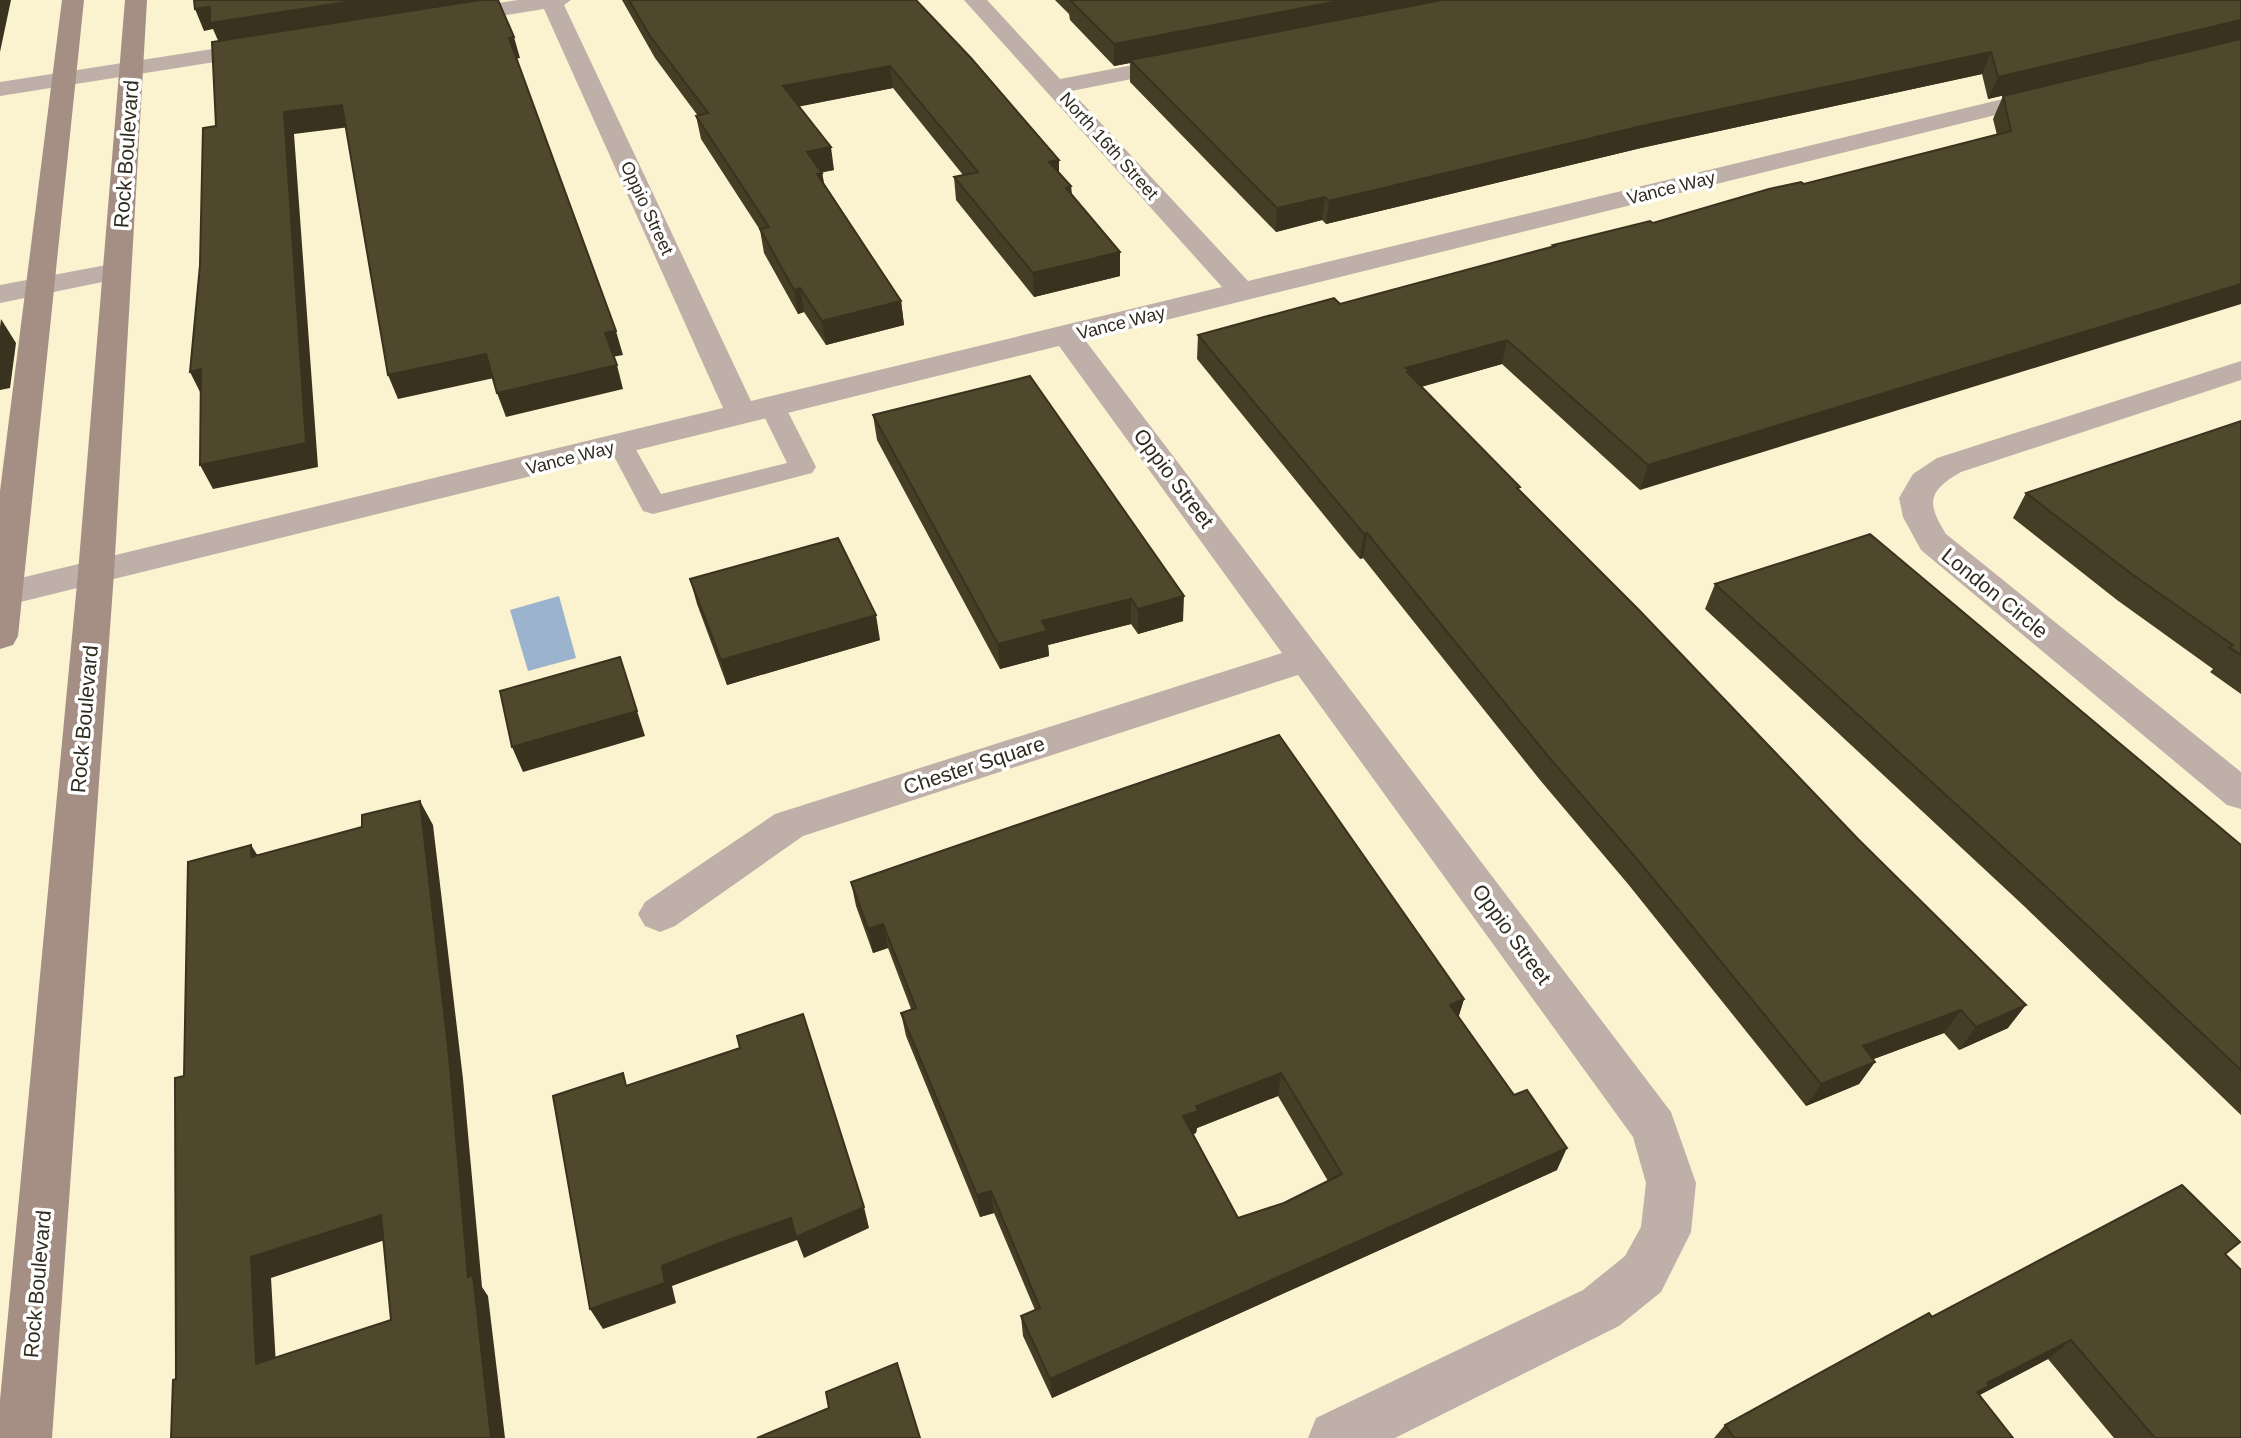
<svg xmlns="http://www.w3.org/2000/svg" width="2241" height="1438" font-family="Arial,sans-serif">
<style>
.water{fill:#9cb3ce}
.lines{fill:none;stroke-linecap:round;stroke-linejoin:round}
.lane{fill:#beafa8;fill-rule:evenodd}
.street{fill:#beafa8;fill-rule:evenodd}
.secondary{fill:#a58e84;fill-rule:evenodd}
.wall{fill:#453e26;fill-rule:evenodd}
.shaded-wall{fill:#38321f}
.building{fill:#50482c;stroke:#38321f;stroke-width:2;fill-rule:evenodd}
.labels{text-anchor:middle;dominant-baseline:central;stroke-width:7;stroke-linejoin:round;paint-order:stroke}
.far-street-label{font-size:18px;fill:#302d20;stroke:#fff}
.street-label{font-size:21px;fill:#302d20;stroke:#fff}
</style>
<rect width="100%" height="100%" fill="#fbf2d0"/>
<polygon class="water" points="559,596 576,658 528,671 510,610"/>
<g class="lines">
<polygon class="lane" points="773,400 782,403 786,408 816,467 812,473 653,514 643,511 608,445 612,439 621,437 630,439 661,494 787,463 760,408 764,403"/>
<g class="street">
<polygon points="518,0 571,0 564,5 751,401 1222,287 964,0 987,0 1060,79 1180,56 1188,58 1192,63 1188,68 1071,91 1248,281 2048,88 2056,90 2060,95 2056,100 1085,340 1671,1112 1696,1183 1691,1232 1661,1292 1619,1326 1395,1438 1308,1438 1316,1418 1583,1290 1625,1256 1641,1227 1646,1183 1633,1137 1298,675 803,836 675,926 660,932 645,926 638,914 645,902 775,814 1282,653 1059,346 0,607 0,583 723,408 544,9 451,24 443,22 440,17 443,12 451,10"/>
<polygon points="264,41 272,43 275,48 272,53 0,96 0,82"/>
<polygon points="117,263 127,265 131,271 127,277 0,303 0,285"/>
<path d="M 2241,361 L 2241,380 L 1961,472 C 1928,491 1926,502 1946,534 L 2241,772 L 2241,809 L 2227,805 L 1921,550 L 1903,517 L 1899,498 L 1913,474 L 1937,458 Z"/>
</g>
<g class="secondary">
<polygon points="62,0 84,0 18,636 13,645 0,649 0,491"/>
<polygon points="125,0 147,0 114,573 52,1438 0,1438 0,1400 78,573"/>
</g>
</g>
<g class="wall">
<polygon points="622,0 916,0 1071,186 1072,195 1120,276 1034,297 956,200 954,177 963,175 893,88 799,106 834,170 822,172 824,183 901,301 904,325 826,345 804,312 798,314 764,253 760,230 701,139 696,116 698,116 655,58"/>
<polygon points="1055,0 2241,0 1640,490 1502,364 1421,387 1519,490 2008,1028 1959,1050 1944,1033 1873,1059 1875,1062 1859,1084 1806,1106 1628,884 1540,780 1363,558 1360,559 1345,541 1197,359 1198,335 1340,304 1552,247 1553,245 1653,223 1997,135 1993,119 2003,96 2103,72 1988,99 1982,74 1641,148 1326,224 1322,220 1276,232 1130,82 1130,63 1114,66 1070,20 1069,14"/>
<polygon points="873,415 1183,621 1138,634 1131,624 1048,645 1049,656 1000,669 877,440"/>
<polygon points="2241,421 2241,694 2210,672 2213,669 2117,600 2013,518 2026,493"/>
<polygon points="690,579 880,640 727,685 697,604"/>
<polygon points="1715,584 2241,845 2241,1115 2024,906 1705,609"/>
<path d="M 851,882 L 1464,999 L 1458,1018 L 1557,1170 L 1052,1398 L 1023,1336 L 1021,1316 L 1035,1310 L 994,1213 L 980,1217 L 906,1036 L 901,1013 L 911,1009 L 888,948 L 873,953 L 856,906 ZM 1278,1096 L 1328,1181 L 1284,1203 L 1238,1218 L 1193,1134 L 1196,1133 L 1197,1128 Z"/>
<polygon points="2240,1242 2226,1254 2241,1438 2114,1438 2048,1359 1979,1395 2013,1438 1714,1438 1725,1425 1932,1317"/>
</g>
<g class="shaded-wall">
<polygon points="0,0 11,0 0,52"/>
<polygon points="360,0 496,0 220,45 213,29 204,31 195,9 210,7"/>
<polygon points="1344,0 1451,0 1130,60 1130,63 1114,66 1114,44"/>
<polygon points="2241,20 2241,39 1988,99 1998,77"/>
<polygon points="514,37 520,58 515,59 509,38"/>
<polygon points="1991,52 1982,74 1641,148 1326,224 1329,201 1646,125"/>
<polygon points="890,66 893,88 787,109 783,86"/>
<polygon points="342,105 350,127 294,134 318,467 213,489 200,465 284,112"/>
<polygon points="831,147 834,170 810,175 807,152"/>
<polygon points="1059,160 1059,183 1049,162"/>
<polygon points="822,173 826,196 817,174"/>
<polygon points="1071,186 1072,210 1066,188"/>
<polygon points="1325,197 1322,220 1276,232 1277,208"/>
<polygon points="1120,252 1120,276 1034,297 1033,273"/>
<polygon points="2241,284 2241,304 1640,490 1648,465"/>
<polygon points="800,288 804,312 798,314 794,290"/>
<polygon points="901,301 904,325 826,345 822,321"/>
<polygon points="1,319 16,343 10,388 0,390 0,327"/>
<polygon points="616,331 623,355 612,357 605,333"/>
<polygon points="1507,340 1502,364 1406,391 1406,368"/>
<polygon points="486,354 494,378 398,399 388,375"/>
<polygon points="617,365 623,389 506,417 497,393"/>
<polygon points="201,369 202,396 190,372"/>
<polygon points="1367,533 1363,558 1360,559 1364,534"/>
<polygon points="1184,596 1183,621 1138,634 1138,609"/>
<polygon points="1131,599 1131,624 1048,645 1049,656 1000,669 998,644 1042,621"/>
<polygon points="876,615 880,640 727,685 721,660"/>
<polygon points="620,657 645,736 523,772 512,747"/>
<polygon points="420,801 433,825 463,1079 482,1287 488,1296 505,1438 491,1438 468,1277"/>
<polygon points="251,845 267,870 251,857"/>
<polygon points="883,924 888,948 873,953 868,929"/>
<polygon points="1464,999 1457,1022 1450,1005"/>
<polygon points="2026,1005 2008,1028 1959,1050 1976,1027"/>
<polygon points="1961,1010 1944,1033 1847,1069 1863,1046"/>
<polygon points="1875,1062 1859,1084 1806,1106 1821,1084"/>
<polygon points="1281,1073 1278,1096 1197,1128 1196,1133 1182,1139 1183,1116 1196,1106"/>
<polygon points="1567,1148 1557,1170 1052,1398 1050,1379"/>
<polygon points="991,1191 994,1213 980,1217 977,1195"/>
<polygon points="864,1207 869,1228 804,1258 797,1240 672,1286 676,1303 603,1329 590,1309 662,1266 720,1243 791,1218"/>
<polygon points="381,1215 397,1236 271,1278 277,1383 256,1364 251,1257"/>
<polygon points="2071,1340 2048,1359 1978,1396 1956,1411 1987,1383"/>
</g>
<g class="building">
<polygon points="194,0 360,0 210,23 210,7 195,9"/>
<polygon points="480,0 498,0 514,37 509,38 616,331 605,333 617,365 497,393 486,354 388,375 342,105 284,112 306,443 200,465 201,369 190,372 200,265 203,128 216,126 212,42"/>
<polygon points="629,0 916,0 971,58 1059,160 1049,162 1071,186 1066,188 1120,252 1033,273 954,177 978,172 890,66 783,86 831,147 807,152 822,173 817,174 901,301 822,321 800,288 794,290 760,229 769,227 696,116 708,113 650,36"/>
<polygon points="1070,0 1344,0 1114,44"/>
<polygon points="1442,0 2241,0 2241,20 1998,77 1991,52 1646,125 1329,201 1325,197 1277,208 1130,60"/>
<polygon points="2241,39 2241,284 1648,465 1507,340 1406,368 1410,371 1407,372 1520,487 1517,488 1638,609 1858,839 2026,1005 1976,1027 1961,1010 1863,1046 1875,1062 1821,1084 1637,859 1547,755 1367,533 1364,534 1349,516 1198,335 1334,298 1340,304 1555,246 1553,245 1650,221 1653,223 1769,189 1801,182 1804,184 2011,131 2003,96"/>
<polygon points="1030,376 1184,596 1138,609 1131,599 1042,621 1047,631 998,644 873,415"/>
<polygon points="2241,421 2241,655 2229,647 2233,645 2133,575 2026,493"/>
<polygon points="1870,534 2241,845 2241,1070 2041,882 1715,584"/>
<polygon points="838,538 876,615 721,660 690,579"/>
<polygon points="620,657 637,711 512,747 500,691"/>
<path d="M 1279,735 L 1464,999 L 1450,1005 L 1514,1095 L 1527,1090 L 1567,1148 L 1050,1379 L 1021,1316 L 1040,1308 L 991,1191 L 977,1195 L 901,1013 L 916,1008 L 883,924 L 868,929 L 851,882 ZM 1281,1073 L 1342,1174 L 1284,1203 L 1238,1218 L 1183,1116 L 1198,1111 L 1196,1106 Z"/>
<path d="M 420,801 L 449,1056 L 468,1277 L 473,1275 L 491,1438 L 171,1438 L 173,1380 L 176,1379 L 175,1078 L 184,1076 L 188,862 L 251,845 L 251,857 L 362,827 L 362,815 ZM 381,1215 L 391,1320 L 256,1364 L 251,1257 Z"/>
<polygon points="803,1014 864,1207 796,1237 791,1218 720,1243 662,1266 665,1283 590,1309 553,1096 623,1073 626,1086 740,1048 737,1036"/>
<polygon points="2182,1185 2240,1242 2225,1254 2241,1270 2241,1438 2155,1438 2071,1340 1987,1383 1989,1386 1977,1392 2013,1438 1734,1438 1725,1425 1929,1313 1932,1317"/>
<polygon points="897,1363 920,1438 757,1438 829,1408 826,1392"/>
</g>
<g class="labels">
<g class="far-street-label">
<text transform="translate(1109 146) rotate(48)">North 16th Street</text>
<text transform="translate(1671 188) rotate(-14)">Vance Way</text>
<text transform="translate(647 208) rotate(65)">Oppio Street</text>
<text transform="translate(1121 323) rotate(-14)">Vance Way</text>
<text transform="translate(570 458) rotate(-14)">Vance Way</text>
</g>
<g class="street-label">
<text transform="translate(126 154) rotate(-86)">Rock Boulevard</text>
<text transform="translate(1174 478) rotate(53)">Oppio Street</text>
<text transform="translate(1995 593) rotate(39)">London Circle</text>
<text transform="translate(84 719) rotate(-85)">Rock Boulevard</text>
<text transform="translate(974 765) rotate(-18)">Chester Square</text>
<text transform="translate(1512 934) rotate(54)">Oppio Street</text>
<text transform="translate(37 1284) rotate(-85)">Rock Boulevard</text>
</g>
</g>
</svg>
